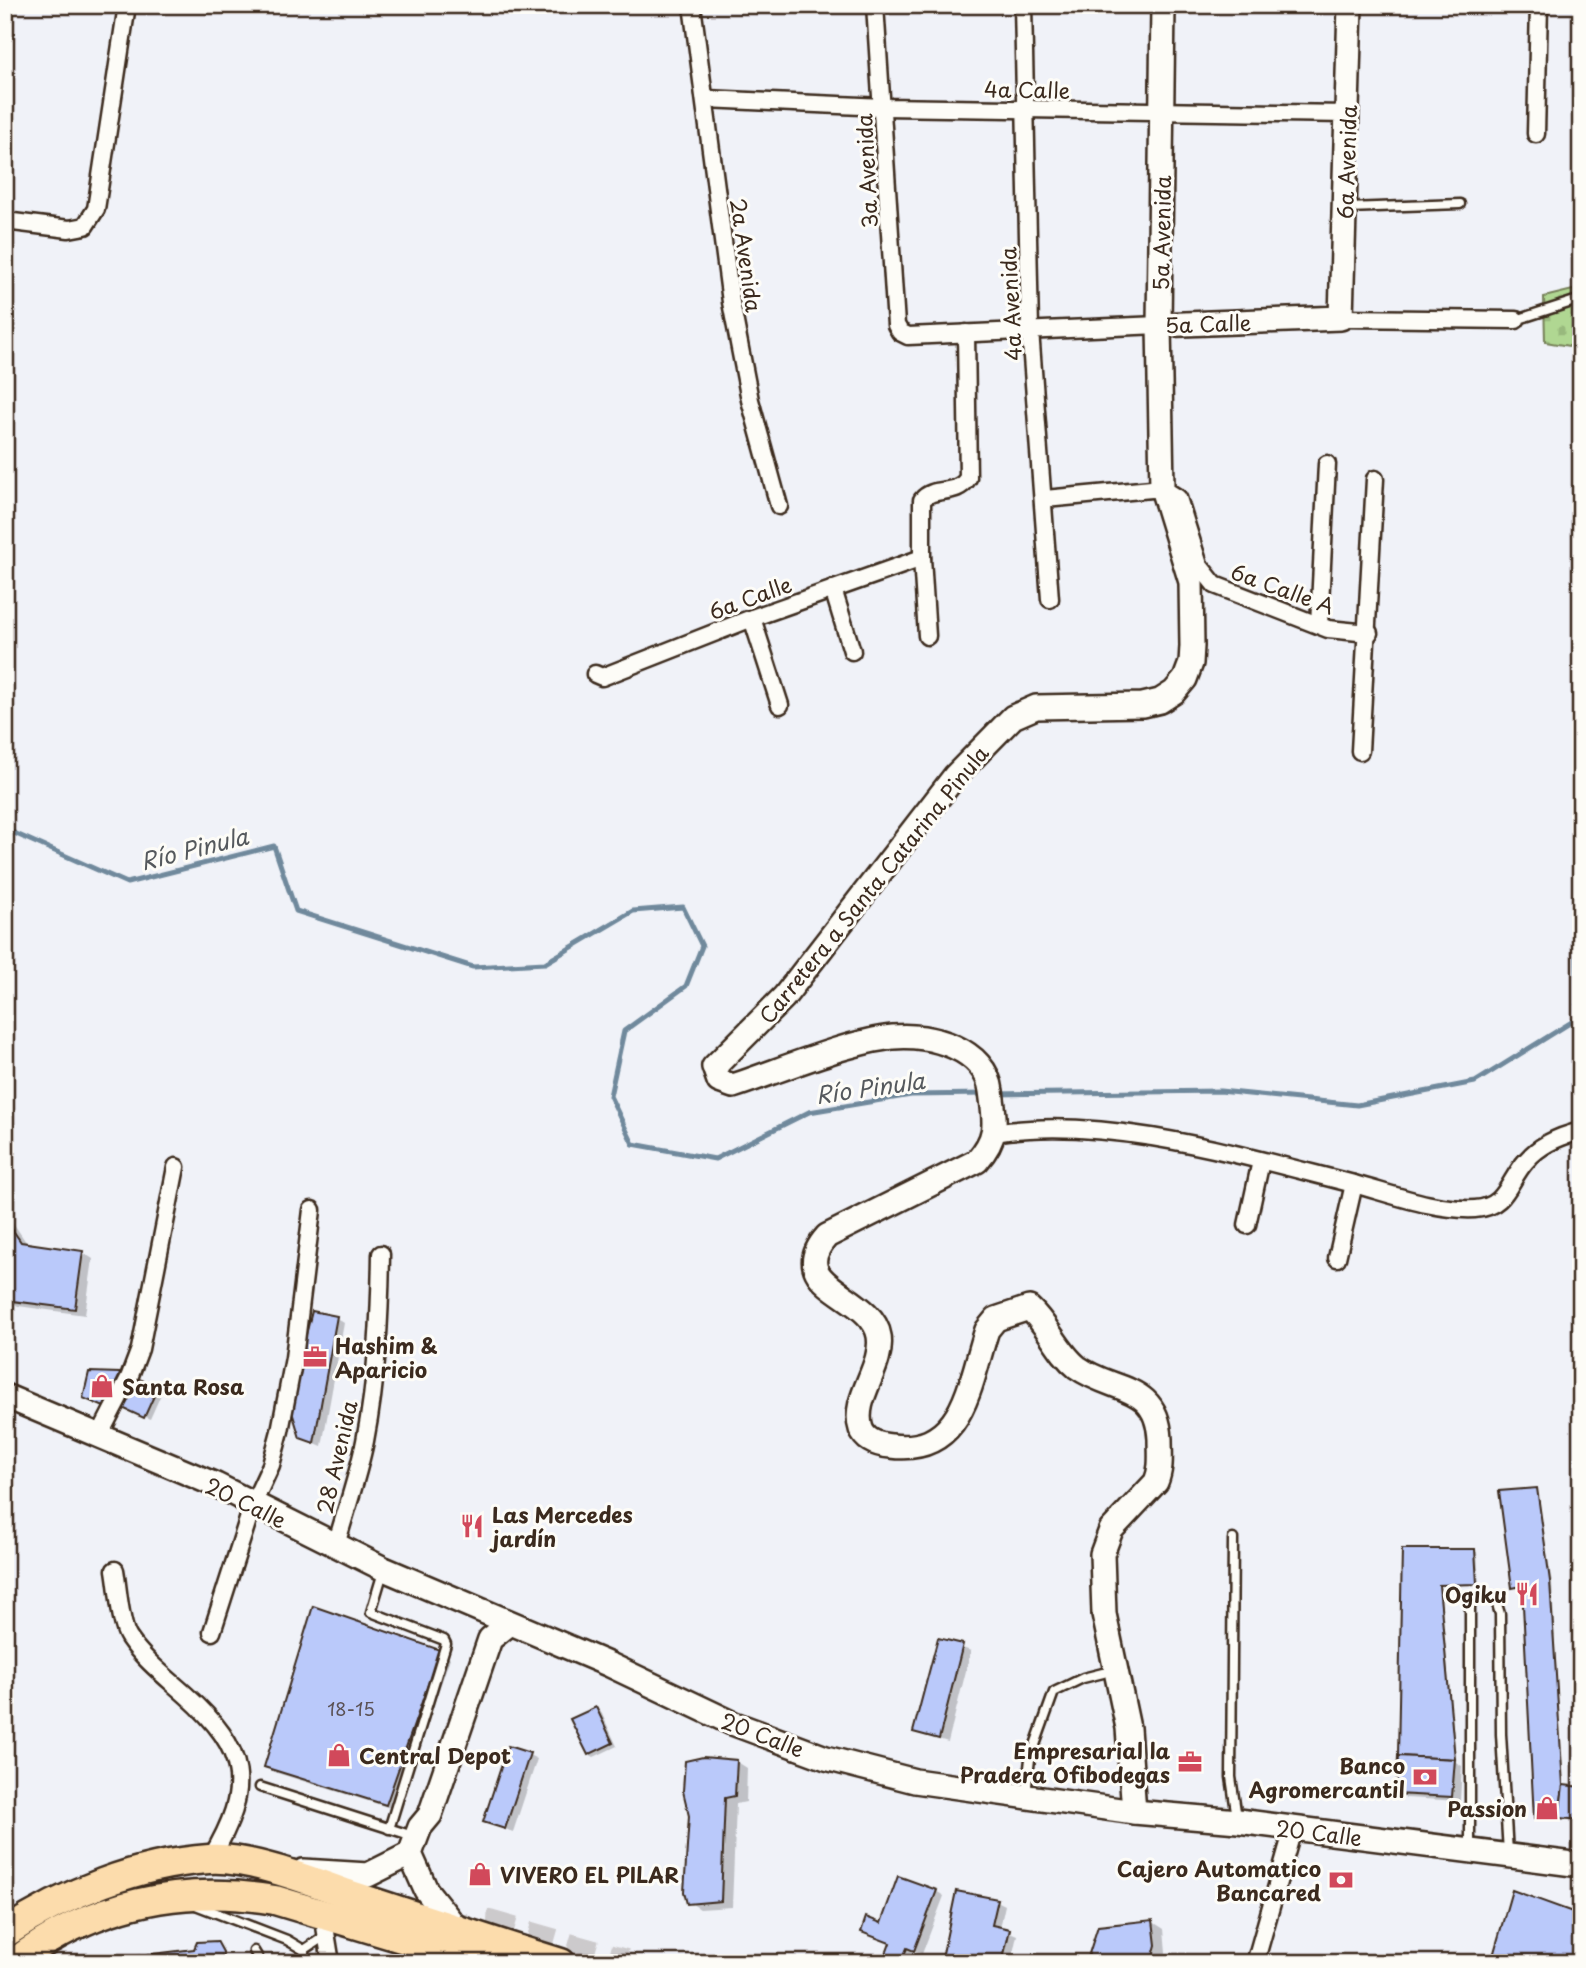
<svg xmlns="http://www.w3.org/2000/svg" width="1586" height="1968" font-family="'Playpen Sans',sans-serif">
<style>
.cemetery{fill:url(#cemetery-stones);stroke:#768058;stroke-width:2}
.shadow{fill:#0003}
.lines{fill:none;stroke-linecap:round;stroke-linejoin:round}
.stream{stroke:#6f899c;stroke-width:5}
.building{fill:#bac9fa;stroke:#3b2a1e;stroke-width:2}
.highway-tunnel{stroke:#cccacc;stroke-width:28;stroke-dasharray:28 14;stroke-linecap:butt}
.lane-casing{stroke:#3b2a1e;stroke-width:13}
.street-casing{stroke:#3b2a1e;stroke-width:21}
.secondary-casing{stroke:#3b2a1e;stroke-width:28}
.highway-casing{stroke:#3b2a1e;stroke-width:33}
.lane{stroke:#fdfcf7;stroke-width:8}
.street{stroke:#fdfcf7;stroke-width:16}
.secondary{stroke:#fdfcf7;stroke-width:23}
.highway{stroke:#fcdcac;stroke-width:28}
.labels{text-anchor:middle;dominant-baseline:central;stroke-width:6;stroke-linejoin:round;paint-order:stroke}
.number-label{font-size:18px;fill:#5b5255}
.street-label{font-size:21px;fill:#3b2a1e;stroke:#fdfcf7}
.poi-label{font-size:21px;font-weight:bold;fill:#3b2a1e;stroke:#fdfcf7;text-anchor:start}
.water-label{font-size:23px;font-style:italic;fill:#55595d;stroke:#fdfcf7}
</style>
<defs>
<pattern id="cemetery-stones" width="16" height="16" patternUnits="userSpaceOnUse" patternTransform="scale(1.75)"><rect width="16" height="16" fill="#b0d792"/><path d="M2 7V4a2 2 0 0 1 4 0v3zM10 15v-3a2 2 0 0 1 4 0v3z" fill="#98b97d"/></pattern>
</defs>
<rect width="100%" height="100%" fill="#f0f2f8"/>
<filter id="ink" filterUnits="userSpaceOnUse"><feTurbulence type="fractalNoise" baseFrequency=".0143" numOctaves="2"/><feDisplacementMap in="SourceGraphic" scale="14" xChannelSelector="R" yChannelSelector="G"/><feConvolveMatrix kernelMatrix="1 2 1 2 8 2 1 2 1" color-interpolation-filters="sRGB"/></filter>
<g filter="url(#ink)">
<polygon class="cemetery" points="1581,288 1581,348 1545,342 1544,297"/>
<g class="shadow">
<polygon points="5,1211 28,1245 82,1252 93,1259 85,1315 18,1306 7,1299"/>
<polygon points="336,1318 344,1323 322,1446 301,1437"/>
<polygon points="133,1378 162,1392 150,1419 125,1408"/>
<polygon points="1537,1490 1552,1583 1564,1819 1536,1818 1524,1586 1513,1587"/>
<polygon points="1403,1551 1477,1552 1479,1584 1440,1585 1456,1759 1451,1759 1462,1766 1460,1801 1406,1798 1398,1793"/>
<polygon points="939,1640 971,1651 948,1742 915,1732"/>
<polygon points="439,1651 450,1658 397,1810 277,1773 266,1766"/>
<polygon points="596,1709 601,1712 617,1746 594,1757 589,1754"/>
<polygon points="529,1755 537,1759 513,1832 485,1821"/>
<polygon points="736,1761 747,1768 746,1802 736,1804 732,1907 700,1909 689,1902"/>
<polygon points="936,1891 944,1896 922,1954 915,1951 911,1963 888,1953 892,1944 863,1932 882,1925"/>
<polygon points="997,1901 1005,1905 1000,1928 1017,1935 1011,1963 943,1963"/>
<polygon points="1153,1922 1164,1929 1166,1952 1163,1963 1088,1963"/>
</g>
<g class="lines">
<g class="stream">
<polyline points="5,829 127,883 274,846 296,911 473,967 545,963 633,911 683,907 702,946 686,986 624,1031 610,1096 633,1144 715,1159 809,1112 911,1095 986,1094"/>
<polyline points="996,1094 1220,1091 1357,1105 1475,1082 1578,1018 1577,949 1581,946"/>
</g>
</g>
<g class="building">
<polygon points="5,1219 21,1242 83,1251 75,1309 5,1300"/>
<polygon points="312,1311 337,1316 314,1443 300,1438 289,1402"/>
<polygon points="89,1372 120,1373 111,1410 83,1398"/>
<polygon points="132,1376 158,1387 144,1418 118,1406"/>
<polygon points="1537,1488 1550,1581 1563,1785 1559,1818 1534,1819 1522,1586 1512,1588 1499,1491"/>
<polygon points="1402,1549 1475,1549 1477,1584 1439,1585 1455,1759 1398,1756"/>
<polygon points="313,1606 440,1650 386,1805 264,1767"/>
<polygon points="938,1638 963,1644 939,1739 913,1732"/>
<polygon points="596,1707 613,1743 588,1755 570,1719"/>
<polygon points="508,1746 530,1753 505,1829 483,1822"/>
<polygon points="1398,1756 1455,1759 1452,1797 1396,1794"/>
<polygon points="703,1757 737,1760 735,1796 725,1798 721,1901 687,1904 684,1892 689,1816 683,1791 685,1761"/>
<polygon points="1563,1785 1581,1787 1581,1820 1559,1818"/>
<polygon points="898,1876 937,1890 914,1951 907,1948 902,1960 886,1954 890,1943 861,1932 866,1917 881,1923"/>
<polygon points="1512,1890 1581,1915 1581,1963 1491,1963"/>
<polygon points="956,1891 998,1899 992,1925 1010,1929 1002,1963 941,1963"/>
<polygon points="1153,1920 1156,1945 1151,1963 1086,1963 1098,1926"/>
<polygon points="217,1941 223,1952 222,1963 125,1963 137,1956 194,1949 197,1942"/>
</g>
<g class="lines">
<path class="highway-tunnel" d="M 460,1949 C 464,1930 469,1922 489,1924 L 625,1963"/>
<g class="lane-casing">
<g id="lane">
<polyline points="1348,208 1460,204"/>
<polyline points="1516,320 1581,299"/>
<polyline points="1233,1539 1231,1777 1237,1818"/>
<polyline points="383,1572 371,1612 444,1640 446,1644 389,1829"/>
<polyline points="260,1787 413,1836"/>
<polyline points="1026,1794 1030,1759 1054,1692 1083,1678 1103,1673"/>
<path d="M 1470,1848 L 1470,1604 C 1479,1597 1486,1596 1496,1601 L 1500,1614 L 1501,1734 L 1508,1853"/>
<polyline points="193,1904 287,1940 304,1950 307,1963"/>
<polyline points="304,1950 325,1936"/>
<polyline points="254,1951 261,1963"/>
</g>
</g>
<g class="street-casing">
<g id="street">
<polyline points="692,5 731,302 750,400 779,506"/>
<polyline points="875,5 896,325 900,332 908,336 1159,325"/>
<polyline points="1023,5 1030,330 1050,599"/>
<polyline points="706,99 884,107 1348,114"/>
<polyline points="1536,134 1539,5"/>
<polyline points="5,221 69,229 85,226 96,209 127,5"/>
<polyline points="1341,318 1516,320"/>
<polyline points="1045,499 1162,488 1178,498 1199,565 1215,585 1328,629 1369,633"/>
<polyline points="833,589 852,651"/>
<polyline points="752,618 780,705"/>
<polyline points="1319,625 1327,464"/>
<path d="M 927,636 L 922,558 L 922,500 C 934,485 956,497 968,478 L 966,333"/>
<polyline points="595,674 602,677 752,618 922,558"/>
<polyline points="1360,751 1375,479"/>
<path d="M 994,1133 C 1103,1114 1243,1156 1350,1183 C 1389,1193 1434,1211 1475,1209 C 1507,1207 1508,1181 1526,1161 C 1540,1144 1560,1136 1581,1131"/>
<polyline points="1247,1225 1261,1161"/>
<polyline points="1337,1258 1354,1184"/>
<polyline points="99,1436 129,1378 140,1349 176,1167"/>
<path d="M 336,1545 C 346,1510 358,1476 365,1441 C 377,1379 380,1317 381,1254"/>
<path d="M 115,1570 C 118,1586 120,1625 129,1638 C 144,1660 166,1677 186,1695 C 248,1750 253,1788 211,1858"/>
<polyline points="212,1632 253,1504 271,1465 280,1431 294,1358 312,1210"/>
<polyline points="323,1914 331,1963"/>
<polyline points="1255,1963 1293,1829"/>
</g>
</g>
<g class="secondary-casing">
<g id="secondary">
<polyline points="1159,325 1341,318 1350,5"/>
<polyline points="5,1396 216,1485 384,1569 610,1665 732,1723 826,1758 915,1781 1134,1812 1238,1821 1581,1865"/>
<path d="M 1134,1812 L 1128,1728 L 1104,1614 L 1102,1554 L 1111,1530 L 1156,1482 C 1162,1468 1160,1454 1160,1439 C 1157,1382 1113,1393 1077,1367 C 1058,1352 1048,1325 1029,1308 L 996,1319 L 987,1330 C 969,1384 964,1455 891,1446 C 879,1445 866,1442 861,1429 C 851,1398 884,1368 879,1336 C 872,1293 782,1287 827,1236 L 977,1161 C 999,1136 995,1122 991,1091 C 986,1049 930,1033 893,1037 C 846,1042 779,1071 733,1086 L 719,1081 L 714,1067 L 784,997 L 955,776 L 1013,717 L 1036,707 L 1143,705 L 1160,701 L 1174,692 L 1185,679 L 1191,663 L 1192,646 L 1191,582 L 1162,488 L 1159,325 L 1163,5"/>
<polyline points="303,1871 368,1875 410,1854"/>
<polyline points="457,1929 426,1890 410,1854 420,1827 430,1815 490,1639 509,1624"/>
</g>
</g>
<g class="highway-casing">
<g id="highway">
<path d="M 5,1933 C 65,1893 137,1864 209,1859 C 246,1856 312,1881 348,1894 C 419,1917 490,1941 561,1963"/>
<path d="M 14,1963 C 91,1904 180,1884 275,1900 L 485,1963"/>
</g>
</g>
<use href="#lane" class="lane"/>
<use href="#street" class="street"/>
<use href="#secondary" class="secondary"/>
<use href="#highway" class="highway"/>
</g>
</g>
<defs>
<g id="office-bare" transform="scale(1.89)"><path d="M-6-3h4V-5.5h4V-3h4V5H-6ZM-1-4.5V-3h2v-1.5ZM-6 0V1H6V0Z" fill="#d1495b" stroke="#fdfcf7" stroke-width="2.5" paint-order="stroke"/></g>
<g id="shop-bare" transform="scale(1.89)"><path d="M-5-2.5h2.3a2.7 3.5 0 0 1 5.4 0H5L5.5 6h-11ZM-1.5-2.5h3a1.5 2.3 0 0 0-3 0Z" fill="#d1495b" stroke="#fdfcf7" stroke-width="2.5" paint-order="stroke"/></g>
<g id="restaurant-bare" transform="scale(1.89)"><path d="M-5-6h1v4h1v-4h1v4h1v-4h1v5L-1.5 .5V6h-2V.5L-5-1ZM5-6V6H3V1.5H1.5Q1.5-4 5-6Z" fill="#d1495b" stroke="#fdfcf7" stroke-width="2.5" paint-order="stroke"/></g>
<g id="bank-bare" transform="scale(1.89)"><path d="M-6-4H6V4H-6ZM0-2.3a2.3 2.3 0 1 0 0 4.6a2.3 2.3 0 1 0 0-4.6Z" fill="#d1495b" stroke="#fdfcf7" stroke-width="2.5" paint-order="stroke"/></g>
</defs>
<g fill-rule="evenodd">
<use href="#office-bare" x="315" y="1357"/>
<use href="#shop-bare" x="102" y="1386"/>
<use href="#restaurant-bare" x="472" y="1526"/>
<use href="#restaurant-bare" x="1527" y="1594"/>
<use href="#shop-bare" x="339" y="1755"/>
<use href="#office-bare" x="1190" y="1762"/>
<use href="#bank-bare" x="1425" y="1777"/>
<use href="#shop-bare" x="1547" y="1808"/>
<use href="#shop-bare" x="480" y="1874"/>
<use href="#bank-bare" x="1341" y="1880"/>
</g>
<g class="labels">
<g class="number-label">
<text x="351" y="1708">18-15</text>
</g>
<g class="street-label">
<text transform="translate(1027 89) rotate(1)">4a Calle</text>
<text transform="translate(1346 162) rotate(-88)">6a Avenida</text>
<text transform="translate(866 171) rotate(-93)">3a Avenida</text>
<text transform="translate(1161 233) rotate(-89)">5a Avenida</text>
<text transform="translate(747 255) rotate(82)">2a Avenida</text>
<text transform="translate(1010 304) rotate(-93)">4a Avenida</text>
<text transform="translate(1208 323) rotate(-2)">5a Calle</text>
<text transform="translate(1283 588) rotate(20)">6a Calle A</text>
<text transform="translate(750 597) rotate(-20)">6a Calle</text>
<text transform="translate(873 884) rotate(-51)">Carretera a Santa Catarina Pinula</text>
<text transform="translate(336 1457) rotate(-77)">28 Avenida</text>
<text transform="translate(246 1502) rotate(26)">20 Calle</text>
<text transform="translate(763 1734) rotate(21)">20 Calle</text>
<text transform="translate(1319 1832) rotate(7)">20 Calle</text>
</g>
<g class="poi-label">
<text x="335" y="1345">Hashim &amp;<tspan x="335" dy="24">Aparicio</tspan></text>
<text x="122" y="1386">Santa Rosa</text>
<text x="492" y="1514">Las Mercedes<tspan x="492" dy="24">jardín</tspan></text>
<text x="1507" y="1594" text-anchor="end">Ogiku</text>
<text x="1170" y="1750" text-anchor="end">Empresarial la<tspan x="1170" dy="24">Pradera Ofibodegas</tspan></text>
<text x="359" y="1755">Central Depot</text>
<text x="1405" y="1765" text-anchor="end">Banco<tspan x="1405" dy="24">Agromercantil</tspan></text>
<text x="1527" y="1808" text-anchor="end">Passion</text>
<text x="1321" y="1868" text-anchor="end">Cajero Automatico<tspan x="1321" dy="24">Bancared</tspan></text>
<text x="500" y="1874">VIVERO EL PILAR</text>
</g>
<g class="water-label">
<text transform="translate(194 848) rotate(-14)">Río Pinula</text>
<text transform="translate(870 1087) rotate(-8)">Río Pinula</text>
</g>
</g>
<rect width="1586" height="1968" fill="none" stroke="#fdfcf7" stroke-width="28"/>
<rect x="14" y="14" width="1558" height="1940" fill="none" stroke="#3b2a1e" stroke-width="2.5" filter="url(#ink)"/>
</svg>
